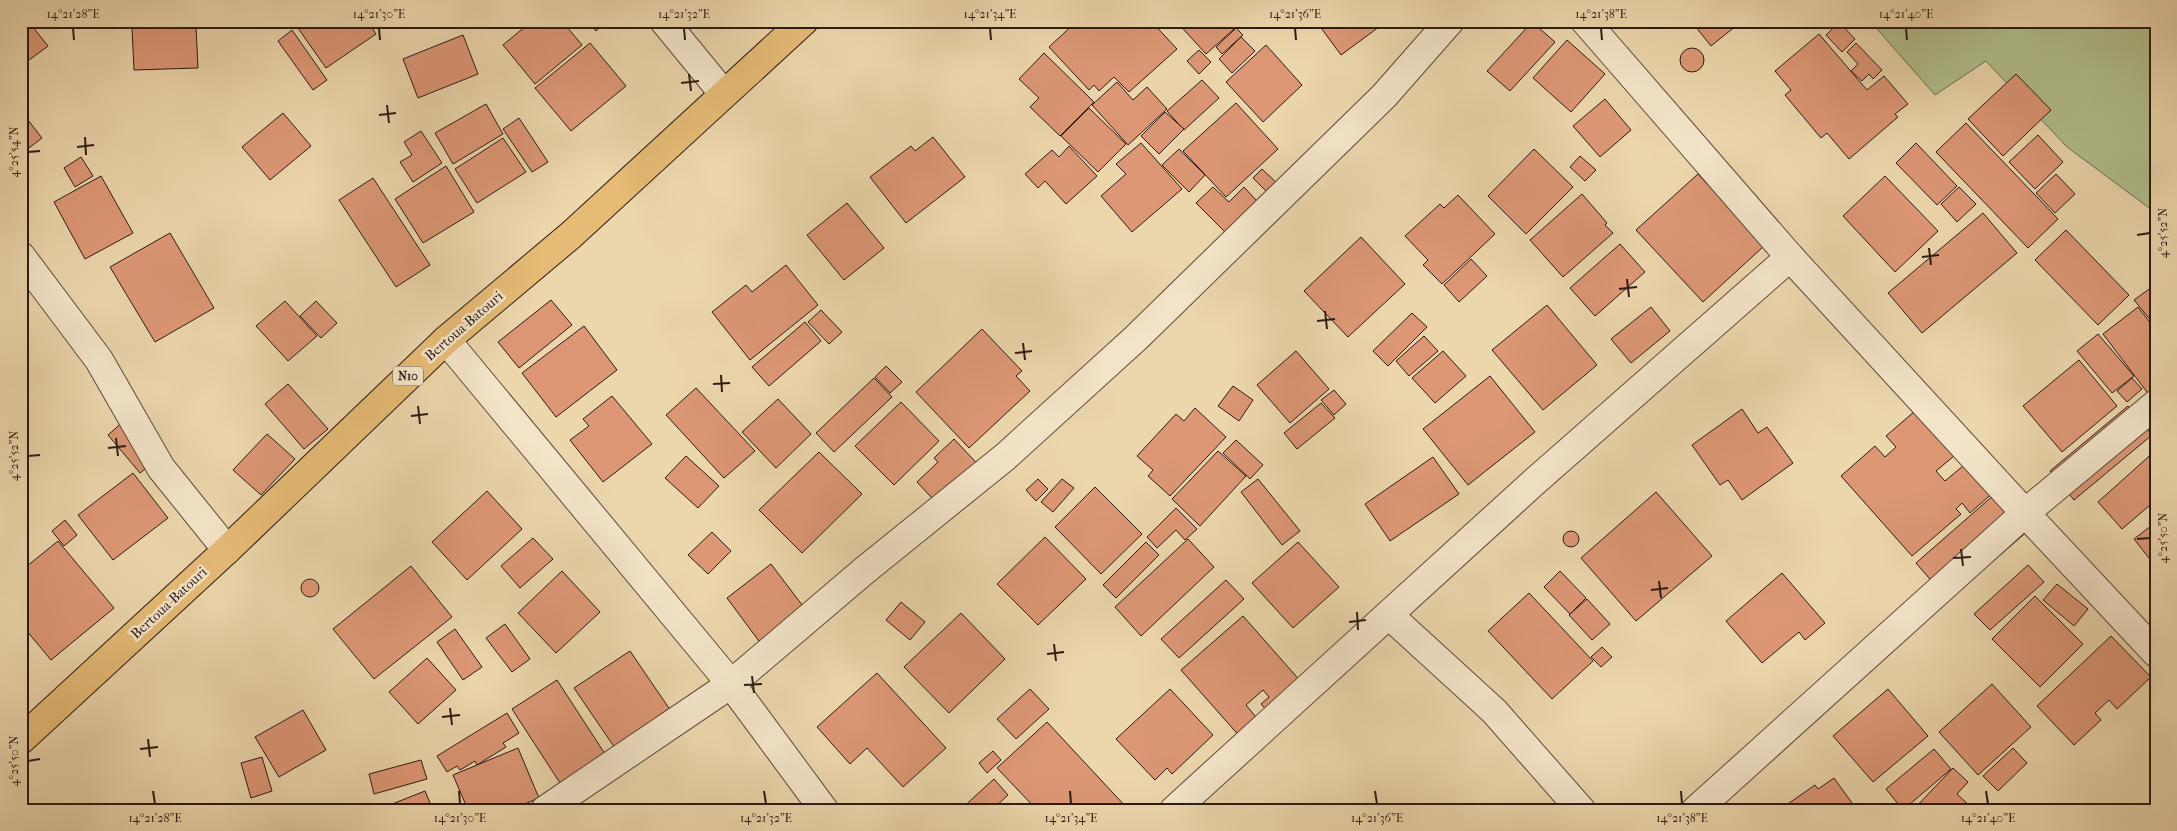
<svg xmlns="http://www.w3.org/2000/svg" width="2177" height="831" font-family="'IM FELL French Canon',serif">
<style>
.green{fill:#b2bf8e;stroke:#6f6d52}
.building{fill:#dd9775;stroke:#2c1b15}
.lines{fill:none;stroke-linecap:round;stroke-linejoin:round}
.minor-casing{stroke:#5c4a3b;stroke-width:30}
.trunk-casing{stroke:#2c1b15;stroke-width:30}
.minor{stroke:#f3e4c9;stroke-width:28}
.trunk{stroke:#e6bb76;stroke-width:28}
.ticks{fill:none;stroke:#2c1b15;stroke-width:2}
.labels{text-anchor:middle;dominant-baseline:central;stroke-width:5;stroke-linejoin:round;paint-order:stroke}
.shield{fill:#f3e4c9;stroke:#68574b;stroke-width:1}
.shield-label{font-size:12px;font-weight:bold;fill:#2c1b15}
.street-label{font-size:14px;fill:#2c1b15;stroke:#f3e4c9}
.neatline{fill:none;stroke:#2c1b15;stroke-width:2}
.ticks-label{font-size:12px;text-anchor:middle;fill:#2c1b15}
</style>
<rect width="100%" height="100%" fill="#ecd6ac"/>
<filter id="stains"><feTurbulence type="fractalNoise" baseFrequency=".004" numOctaves="4"/><feColorMatrix values="0 0 0 0 .2 0 0 0 0 .09 0 0 0 0 .02 0 0 0 .5 -.17"/></filter>
<radialGradient id="worn" r=".72"><stop offset=".6" stop-color="#630" stop-opacity="0"/><stop offset="1" stop-color="#630" stop-opacity=".3"/></radialGradient>
<polygon class="green" points="1870,21 2156,21 2156,213 2067,147 1986,61 1935,95"/>
<g class="building">
<polygon points="21,21 28,21 48,46 21,66"/>
<polygon points="293,21 368,21 376,34 326,68"/>
<polygon points="532,21 562,21 582,45 535,84 503,45"/>
<polygon points="587,21 607,21 596,31"/>
<polygon points="1031,21 1047,21 1038,29"/>
<polygon points="1077,21 1151,21 1177,49 1129,92 1114,77 1099,91 1094,85 1089,90 1049,47"/>
<polygon points="1176,21 1243,21 1206,54"/>
<polygon points="1316,21 1374,21 1379,27 1341,55"/>
<polygon points="1691,21 1742,21 1711,46"/>
<polygon points="1532,22 1555,42 1510,91 1487,71"/>
<polygon points="1839,22 1855,39 1842,52 1826,35"/>
<polygon points="196,26 198,68 134,70 132,28"/>
<polygon points="1236,28 1243,35 1222,54 1216,47"/>
<polygon points="292,30 327,80 313,90 278,41"/>
<polygon points="1819,34 1867,90 1884,76 1908,104 1895,114 1898,117 1849,159 1827,133 1821,138 1785,95 1791,90 1775,71"/>
<polygon points="463,35 478,74 418,98 403,59"/>
<polygon points="1241,37 1255,51 1232,73 1219,59"/>
<polygon points="1567,40 1605,74 1571,112 1533,78"/>
<polygon points="590,43 626,86 571,131 535,88"/>
<polygon points="1856,43 1882,70 1873,79 1869,74 1862,81 1851,71 1858,64 1847,52"/>
<polygon points="1266,45 1302,85 1263,122 1226,82"/>
<circle cx="1692" cy="60" r="12"/>
<polygon points="1199,50 1211,62 1199,74 1187,61"/>
<polygon points="1044,53 1094,102 1060,136 1030,107 1039,98 1019,79"/>
<polygon points="2016,74 2051,110 2003,156 1968,119"/>
<polygon points="1202,80 1219,98 1184,130 1167,111"/>
<polygon points="1117,82 1133,100 1147,87 1167,109 1128,145 1092,105"/>
<polygon points="1605,99 1631,130 1600,157 1573,126"/>
<polygon points="1236,103 1278,149 1226,197 1183,151"/>
<polygon points="486,104 503,134 453,164 435,133"/>
<polygon points="1089,108 1126,144 1098,172 1061,136"/>
<polygon points="21,111 42,138 21,154"/>
<polygon points="1165,112 1184,129 1159,154 1141,136"/>
<polygon points="283,113 311,146 270,180 242,147"/>
<polygon points="519,118 548,162 532,172 503,129"/>
<polygon points="1966,123 2058,219 2028,248 1936,152"/>
<polygon points="421,131 442,163 413,182 400,162 412,155 404,142"/>
<polygon points="2038,135 2063,162 2035,189 2009,162"/>
<polygon points="933,137 965,177 906,223 870,177 911,146 915,151"/>
<polygon points="503,138 526,172 477,203 455,169"/>
<polygon points="1141,143 1182,189 1132,232 1101,196 1126,174 1116,164"/>
<polygon points="1916,143 1957,186 1937,205 1896,163"/>
<polygon points="1069,146 1097,176 1066,204 1045,181 1038,188 1025,174 1052,150 1059,157"/>
<polygon points="1179,149 1205,175 1189,192 1162,165"/>
<polygon points="1534,149 1573,187 1526,234 1488,196"/>
<polygon points="1580,156 1596,170 1585,181 1570,167"/>
<polygon points="81,157 93,176 75,187 64,168"/>
<polygon points="446,166 474,212 423,243 395,199"/>
<polygon points="1262,169 1280,186 1270,195 1253,178"/>
<polygon points="1698,174 1764,246 1703,302 1636,230"/>
<polygon points="2056,174 2075,194 2055,213 2036,193"/>
<polygon points="101,176 133,233 85,259 54,202"/>
<polygon points="1885,176 1938,231 1895,272 1843,216"/>
<polygon points="373,178 430,265 396,287 339,200"/>
<polygon points="1213,187 1229,202 1244,187 1265,210 1233,240 1196,203"/>
<polygon points="1959,187 1976,204 1957,222 1941,204"/>
<polygon points="1582,194 1607,223 1605,225 1613,233 1563,277 1530,240"/>
<polygon points="1458,195 1495,234 1442,284 1423,265 1428,260 1405,236 1440,204 1444,208"/>
<polygon points="847,203 884,248 844,280 807,235"/>
<polygon points="1983,213 2017,253 1922,333 1888,293"/>
<polygon points="2066,230 2129,295 2098,325 2035,260"/>
<polygon points="170,233 214,308 155,342 110,267"/>
<polygon points="1361,237 1405,284 1348,337 1304,291"/>
<polygon points="1620,244 1645,272 1595,316 1570,288"/>
<polygon points="1471,259 1487,276 1459,302 1444,285"/>
<polygon points="786,265 818,305 750,360 712,312 746,285 752,292"/>
<polygon points="2156,284 2156,321 2153,323 2134,300"/>
<polygon points="551,300 572,325 519,368 498,342"/>
<polygon points="285,301 317,336 288,361 256,326"/>
<polygon points="316,301 337,323 321,338 300,316"/>
<polygon points="1547,305 1597,365 1543,410 1492,350"/>
<polygon points="1651,307 1670,331 1631,363 1611,339"/>
<polygon points="2138,307 2156,330 2156,404 2103,334"/>
<polygon points="821,310 842,332 829,344 808,322"/>
<polygon points="1412,313 1427,327 1388,366 1373,351"/>
<polygon points="805,322 821,341 769,386 752,367"/>
<polygon points="584,326 617,370 556,417 522,373"/>
<polygon points="982,329 1022,371 1016,376 1030,391 969,448 916,392"/>
<polygon points="2098,334 2134,376 2112,393 2077,351"/>
<polygon points="1424,336 1438,351 1409,376 1396,361"/>
<polygon points="1296,351 1329,389 1290,423 1257,385"/>
<polygon points="1443,351 1466,376 1435,403 1412,378"/>
<polygon points="2079,360 2117,406 2062,452 2023,406"/>
<polygon points="886,366 902,382 890,393 875,377"/>
<polygon points="1490,376 1535,432 1468,485 1423,429"/>
<polygon points="874,378 892,397 834,452 816,433"/>
<polygon points="2132,378 2142,389 2127,402 2117,391"/>
<polygon points="288,384 328,429 304,449 265,404"/>
<polygon points="1233,386 1253,400 1239,421 1218,406"/>
<polygon points="696,388 755,451 724,478 666,415"/>
<polygon points="1334,390 1346,404 1334,415 1321,400"/>
<polygon points="612,396 652,444 603,482 570,440 589,426 583,419"/>
<polygon points="778,399 811,434 776,468 742,432"/>
<polygon points="901,402 939,441 894,485 855,446"/>
<polygon points="1321,403 1335,418 1297,449 1284,433"/>
<polygon points="2128,406 2152,435 2074,500 2050,471"/>
<polygon points="1195,408 1226,437 1170,496 1148,476 1153,470 1137,456 1176,414 1184,421"/>
<polygon points="1742,409 1758,433 1767,427 1793,463 1742,500 1728,480 1720,485 1692,445"/>
<polygon points="1915,411 1954,456 1936,471 1945,481 1963,466 1979,484 1986,479 1996,490 1970,513 1962,503 1956,509 1961,514 1912,556 1841,476 1875,446 1885,457 1896,447 1886,436"/>
<polygon points="125,420 158,459 140,473 108,435"/>
<polygon points="267,434 295,459 261,495 233,470"/>
<polygon points="954,439 986,473 944,511 917,482 938,462 934,458"/>
<polygon points="1236,440 1263,465 1250,479 1223,453"/>
<polygon points="2156,450 2156,500 2122,529 2098,502"/>
<polygon points="1218,451 1246,476 1200,526 1172,499"/>
<polygon points="819,452 862,494 802,553 759,510"/>
<polygon points="686,456 719,486 698,508 665,478"/>
<polygon points="1433,457 1459,494 1390,541 1365,504"/>
<polygon points="133,473 168,518 113,560 78,515"/>
<polygon points="1038,479 1048,489 1036,501 1026,490"/>
<polygon points="1062,479 1074,488 1053,512 1041,502"/>
<polygon points="1258,479 1300,531 1282,545 1241,492"/>
<polygon points="1095,487 1142,534 1101,574 1055,527"/>
<polygon points="487,491 522,529 467,580 432,542"/>
<polygon points="1656,492 1712,556 1636,621 1581,558"/>
<polygon points="1996,493 2029,530 1948,600 1916,563"/>
<polygon points="1176,508 1197,529 1185,540 1176,530 1157,548 1147,537"/>
<polygon points="65,520 77,535 64,546 52,531"/>
<polygon points="2156,522 2156,567 2134,539"/>
<circle cx="1571" cy="539" r="8"/>
<polygon points="712,532 731,551 708,574 688,555"/>
<polygon points="1045,537 1086,579 1038,625 997,584"/>
<polygon points="533,538 553,559 520,588 501,566"/>
<polygon points="1188,539 1214,567 1141,636 1115,607"/>
<polygon points="58,541 114,608 51,660 21,624 21,571"/>
<polygon points="1146,542 1159,555 1116,598 1103,585"/>
<polygon points="1298,542 1339,587 1293,628 1252,583"/>
<polygon points="771,564 812,618 767,652 727,598"/>
<polygon points="2028,565 2044,582 1990,630 1974,614"/>
<polygon points="411,566 452,617 374,679 333,629"/>
<polygon points="562,571 600,612 556,653 518,613"/>
<polygon points="1560,571 1586,598 1570,614 1544,587"/>
<polygon points="1782,573 1825,623 1805,640 1799,632 1762,663 1726,621"/>
<circle cx="310" cy="588" r="9"/>
<polygon points="1226,580 1244,599 1179,658 1161,639"/>
<polygon points="2057,584 2088,609 2074,626 2043,600"/>
<polygon points="1529,593 1593,661 1552,699 1488,631"/>
<polygon points="2035,596 2083,644 2040,687 1992,639"/>
<polygon points="1587,599 1610,624 1592,640 1569,615"/>
<polygon points="901,602 925,622 910,640 886,620"/>
<polygon points="961,613 1005,659 949,713 904,667"/>
<polygon points="1243,616 1303,684 1269,713 1261,704 1269,697 1263,690 1246,705 1260,722 1242,739 1181,670"/>
<polygon points="505,624 530,659 512,672 486,638"/>
<polygon points="455,629 482,667 463,680 437,642"/>
<polygon points="2111,636 2151,677 2117,709 2109,700 2095,713 2101,720 2074,745 2037,706"/>
<polygon points="1602,647 1612,657 1601,667 1591,657"/>
<polygon points="630,651 675,717 619,754 574,688"/>
<polygon points="427,658 456,690 418,724 389,692"/>
<polygon points="877,673 946,748 903,787 867,748 850,764 817,727"/>
<polygon points="557,680 618,774 573,803 512,709"/>
<polygon points="1992,684 2031,727 1978,775 1939,732"/>
<polygon points="1030,689 1049,709 1016,739 997,719"/>
<polygon points="1170,689 1213,735 1172,774 1167,768 1155,780 1116,739"/>
<polygon points="1888,689 1928,736 1873,782 1833,736"/>
<polygon points="303,710 326,750 279,777 255,737"/>
<polygon points="507,713 519,733 503,743 506,747 477,765 475,761 460,770 457,766 447,772 437,756"/>
<polygon points="1047,722 1127,808 1125,810 1037,810 997,768"/>
<polygon points="518,748 539,798 510,810 468,810 453,775"/>
<polygon points="2013,748 2027,763 1998,791 1983,776"/>
<polygon points="1934,749 1951,769 1903,810 1886,789"/>
<polygon points="993,751 1001,760 987,773 979,763"/>
<polygon points="262,757 272,791 251,798 241,763"/>
<polygon points="421,760 427,779 374,794 369,774"/>
<polygon points="1953,768 1968,782 1957,794 1972,808 1970,810 1913,810"/>
<polygon points="1834,778 1857,810 1784,810 1782,808 1815,785 1818,789"/>
<polygon points="994,779 1008,795 994,808 996,810 960,810"/>
<polygon points="425,791 433,810 377,810"/>
</g>
<g class="lines">
<g class="minor-casing">
<g id="minor">
<polyline points="664,21 723,93"/>
<polyline points="1585,21 1790,257 2025,513 2156,653"/>
<polyline points="21,256 99,360 161,468 227,550"/>
<polyline points="446,340 731,684 824,810"/>
<polyline points="1389,615 1494,711 1581,810"/>
<polyline points="545,810 731,684 865,570 1005,457 1136,338 1384,96 1450,21"/>
<polyline points="1174,810 1533,483 1790,257"/>
<polyline points="1696,810 2025,513 2156,404"/>
</g>
</g>
<g class="trunk-casing">
<polyline id="trunk" points="21,740 227,550 446,340 571,235 804,21"/>
</g>
<use href="#minor" class="minor"/>
<use href="#trunk" class="trunk"/>
</g>
<path class="ticks" d="M 73,28 L 74,40M 379,28 L 380,40M 684,28 L 685,40M 990,28 L 991,40M 1295,28 L 1296,40M 1601,28 L 1602,40M 1906,28 L 1907,40M 689,74 L 691,91M 681,83 L 699,81M 387,105 L 389,123M 379,115 L 396,113M 85,137 L 86,155M 77,147 L 94,145M 28,152 L 40,151M 2137,235 L 2150,233M 1929,248 L 1931,265M 1922,257 L 1939,255M 1627,279 L 1629,297M 1619,289 L 1637,287M 1325,311 L 1327,329M 1317,321 L 1335,319M 1023,343 L 1025,360M 1015,353 L 1032,351M 721,375 L 722,392M 713,384 L 730,383M 418,406 L 420,424M 411,416 L 428,414M 116,438 L 118,456M 108,448 L 126,446M 28,456 L 40,455M 2137,539 L 2150,538M 1961,549 L 1963,566M 1953,558 L 1971,557M 1659,581 L 1661,598M 1651,590 L 1668,588M 1357,612 L 1358,630M 1349,622 L 1366,620M 1054,644 L 1056,661M 1047,654 L 1064,652M 752,676 L 754,693M 744,685 L 762,684M 450,708 L 452,725M 442,717 L 460,715M 148,739 L 150,757M 140,749 L 158,747M 28,761 L 40,759M 153,791 L 155,804M 459,791 L 460,804M 764,791 L 766,804M 1070,791 L 1071,804M 1375,791 L 1377,804M 1681,791 L 1682,804M 1986,791 L 1988,804"/>
<g class="labels">
<rect class="shield" x="393" y="366.5" width="30" height="19" rx="4"/>
<g class="shield-label">
<text x="408" y="376">N10</text>
</g>
<g class="street-label">
<text transform="translate(464 326) rotate(-41)">Bertoua-Batouri</text>
<text transform="translate(169 603) rotate(-43)">Bertoua-Batouri</text>
</g>
</g>
<rect width="2177" height="831" fill="none" stroke="#ecd6ac" stroke-width="55"/>
<rect x="28" y="28" width="2122" height="776" class="neatline"/>
<g class="ticks-label">
<text x="73" y="18">14°21'28"E</text>
<text x="379" y="18">14°21'30"E</text>
<text x="684" y="18">14°21'32"E</text>
<text x="990" y="18">14°21'34"E</text>
<text x="1295" y="18">14°21'36"E</text>
<text x="1601" y="18">14°21'38"E</text>
<text x="1906" y="18">14°21'40"E</text>
<text transform="translate(14 152) rotate(-90)" y="4">4°25'54"N</text>
<text transform="translate(2163 233) rotate(-90)" y="4">4°25'52"N</text>
<text transform="translate(14 456) rotate(-90)" y="4">4°25'52"N</text>
<text transform="translate(2163 538) rotate(-90)" y="4">4°25'50"N</text>
<text transform="translate(14 761) rotate(-90)" y="4">4°25'50"N</text>
<text x="155" y="822">14°21'28"E</text>
<text x="460" y="822">14°21'30"E</text>
<text x="766" y="822">14°21'32"E</text>
<text x="1071" y="822">14°21'34"E</text>
<text x="1377" y="822">14°21'36"E</text>
<text x="1682" y="822">14°21'38"E</text>
<text x="1988" y="822">14°21'40"E</text>
</g>
<rect width="100%" height="100%" filter="url(#stains)"/>
<rect width="100%" height="100%" fill="url(#worn)"/>
</svg>
